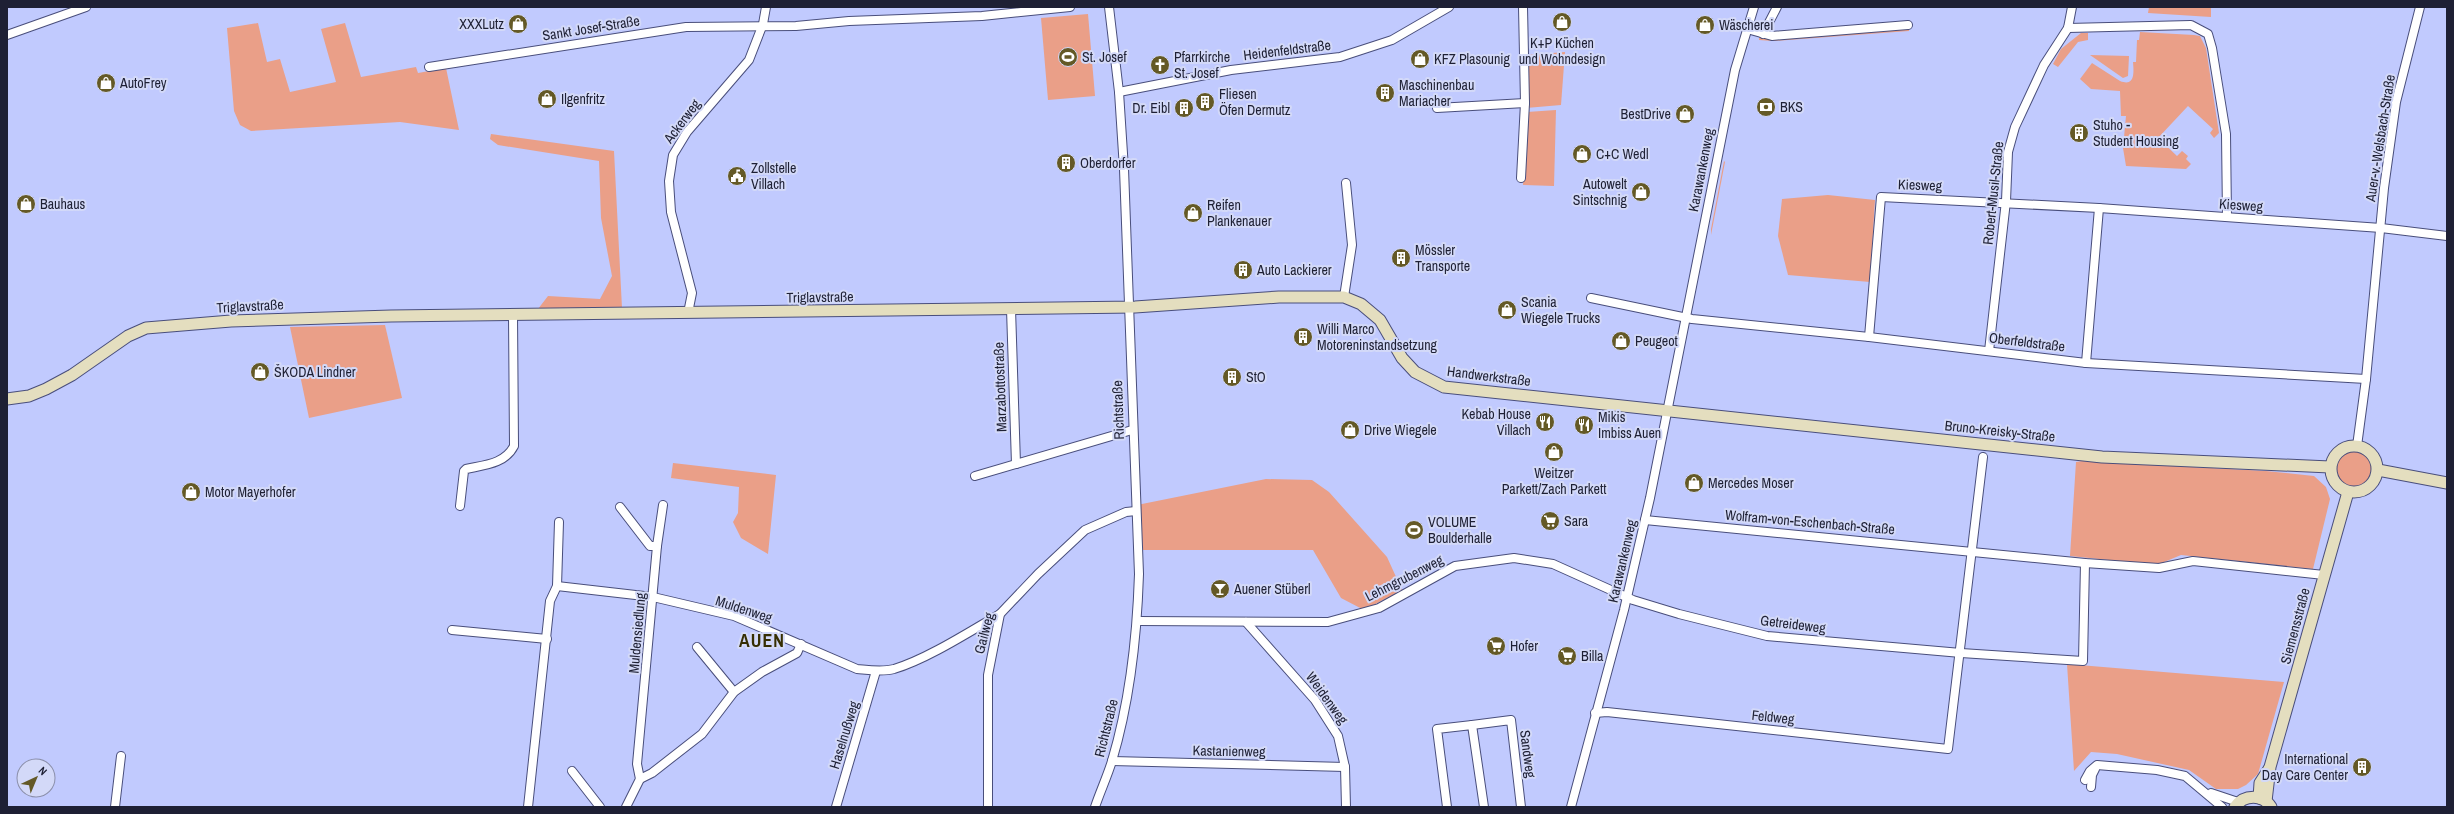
<svg xmlns="http://www.w3.org/2000/svg" width="2454" height="814" font-family="'Archivo Narrow',sans-serif">
<style>
.green{fill:#ea9f88}
.lines{fill:none;stroke-linecap:round;stroke-linejoin:round}
.street-casing{stroke:#494e7b;stroke-width:10}
.secondary-casing{stroke:#494e7b;stroke-width:13}
.street{stroke:#fff;stroke-width:8}
.secondary{stroke:#e4debf;stroke-width:11}
.labels{text-anchor:middle;dominant-baseline:central;stroke-width:4;stroke-linejoin:round;paint-order:stroke}
.poi-label{font-size:14px;fill:#1e2034;stroke:#d3d9f8;text-anchor:start}
.street-label{font-size:14px;fill:#1e2034;stroke:#d3d9f8}
.district-label{font-size:18px;font-weight:bold;letter-spacing:1px;fill:#362e02;stroke:#d3d9f8}
</style>
<rect width="100%" height="100%" fill="#c1cafe"/>
<g class="green">
<polygon points="2149,7 2211,7 2211,17 2148,13"/>
<polygon points="1088,14 1095,96 1048,100 1041,18"/>
<polygon points="258,23 267,62 280,59 290,92 336,82 321,29 345,23 361,77 416,67 418,73 446,68 459,130 400,122 251,131 240,125 234,111 227,28"/>
<polygon points="1909,29 1909,31 1773,41 1759,40 1759,38"/>
<path d="M 2140,32 L 2194,35 L 2200,36 L 2206,48 L 2219,133 L 2214,138 L 2210,133 L 2213,129 L 2188,106 L 2158,138 L 2177,156 L 2182,151 L 2188,156 L 2186,159 L 2191,164 L 2186,169 L 2126,166 L 2123,148 L 2126,116 L 2121,116 L 2120,91 L 2091,89 L 2080,79 L 2092,63 L 2120,81 C 2135,87 2134,73 2133,62 L 2136,62 L 2137,40 L 2139,40 Z"/>
<polygon points="2081,33 2088,33 2088,40 2078,42 2058,67 2053,64 2061,49"/>
<polygon points="1565,52 1561,105 1526,108 1527,55"/>
<polygon points="2090,55 2129,56 2128,76 2123,78"/>
<polygon points="1556,110 1554,186 1523,185 1527,112"/>
<polygon points="491,134 614,151 622,308 538,309 548,296 600,299 612,276 601,218 599,161 498,145 490,139"/>
<polygon points="1724,161 1725,162 1711,235 1711,229"/>
<polygon points="1828,195 1875,200 1870,282 1788,275 1778,236 1782,199"/>
<polygon points="385,325 402,398 309,418 290,327"/>
<circle cx="2354" cy="468" r="18"/>
<polygon points="2082,461 2266,471 2314,476 2326,487 2330,499 2313,569 2181,555 2157,565 2070,556 2076,462"/>
<polygon points="673,463 776,475 768,554 741,538 733,522 738,513 739,487 671,478"/>
<polygon points="1266,479 1312,480 1329,492 1387,557 1402,590 1364,610 1341,598 1313,550 1140,550 1137,505"/>
<polygon points="2067,664 2284,682 2258,774 2246,785 2238,789 2216,789 2189,770 2117,754 2091,752 2074,771"/>
</g>
<g class="lines">
<g class="street-casing">
<g id="street">
<polyline points="2068,28 2191,25 2208,34 2212,48 2226,134 2227,217"/>
<polyline points="1747,29 1772,36 1908,25"/>
<polyline points="1763,34 1777,7"/>
<polyline points="7,35 86,7"/>
<polyline points="429,67 686,27 796,26 849,21 982,16 1070,7"/>
<polyline points="1119,92 1231,70 1340,57 1392,40 1449,7"/>
<polyline points="1437,108 1525,103"/>
<polyline points="1521,178 1525,103 1523,7"/>
<polyline points="1344,297 1352,245 1346,183"/>
<polyline points="1591,298 1692,319 1869,337 2086,363 2366,379"/>
<polyline points="1011,309 1016,464"/>
<polyline points="688,313 692,293 671,212 669,181 673,155 687,132 749,60 763,24 766,7"/>
<polyline points="1869,337 1881,197 2099,208 2381,228 2447,236"/>
<polyline points="1989,351 2006,201 2008,152 2015,127 2044,65 2068,28 2072,7"/>
<polyline points="2086,363 2099,208"/>
<polyline points="2357,446 2366,379 2384,188 2396,102 2420,7"/>
<polyline points="975,476 1132,430"/>
<path d="M 460,506 L 464,471 L 466,469 C 484,465 505,464 514,446 L 513,315"/>
<polyline points="620,507 650,546 657,546 637,764 640,779 626,807"/>
<polyline points="1645,520 2085,563 2159,568 2193,561 2324,575"/>
<polyline points="657,546 663,505"/>
<path d="M 557,586 L 653,597 L 734,616 L 857,669 C 869,670 882,672 894,669 C 927,659 969,632 1000,614"/>
<polyline points="1138,621 1328,622 1379,608 1455,566 1514,558 1553,564 1633,600 1679,614 1767,636 1961,653 2083,661 2085,563"/>
<polyline points="1246,622 1315,700 1338,736 1345,767 1346,807"/>
<polyline points="452,630 547,639"/>
<polyline points="697,647 734,692"/>
<polyline points="1595,713 1607,712 1948,749 1983,457"/>
<polyline points="1472,725 1511,720 1521,807"/>
<polyline points="1112,761 1345,767"/>
<polyline points="572,771 600,807"/>
<polyline points="640,779 652,773 702,734 734,692 762,672 797,653 801,644"/>
<polyline points="2085,780 2090,771 2097,765 2157,770 2185,776 2222,807"/>
<polyline points="2091,787 2092,775 2095,769"/>
<polyline points="2211,793 2238,802"/>
<polyline points="115,807 121,756"/>
<polyline points="528,807 550,601 557,586 559,522"/>
<polyline points="836,807 876,671"/>
<polyline points="988,807 988,675 1000,614 1038,574 1085,530 1126,512 1136,511"/>
<path d="M 1095,807 C 1100,792 1107,777 1112,761 C 1130,701 1137,637 1139,574 L 1124,169 L 1119,92 L 1109,7"/>
<polyline points="1447,807 1437,729 1472,725 1484,807"/>
<polyline points="1571,807 1624,610 1650,498 1735,70 1754,7"/>
</g>
</g>
<g class="secondary-casing">
<g id="secondary">
<polyline points="7,399 29,396 46,389 72,375 128,336 146,328 231,321 391,316 1135,307 1279,297 1344,297 1361,304 1380,320 1402,358 1415,372 1444,387 2102,457 2330,467"/>
<circle cx="2354" cy="469" r="23"/>
<polyline points="2378,470 2447,483"/>
<polyline points="2259,798 2260,783 2269,769"/>
<polyline points="2266,801 2270,767 2348,492"/>
<path d="M 2235,807 C 2244,794 2263,794 2271,807"/>
</g>
</g>
<use href="#street" class="street"/>
<use href="#secondary" class="secondary"/>
</g>
<defs>
<g id="shop-disc" transform="scale(1)"><circle r="9.5" fill="#645926" stroke="#d3d9f8"/><path d="M-5-2.5h2.3a2.7 3.5 0 0 1 5.4 0H5L5.5 6h-11ZM-1.5-2.5h3a1.5 2.3 0 0 0-3 0Z" fill="#fff"/></g>
<g id="stadium-disc" transform="scale(1)"><circle r="9.5" fill="#645926" stroke="#d3d9f8"/><path d="M0-5a6.5 5 0 1 0 0 10a6.5 5 0 1 0 0-10ZM-3.5-1.8h7v3.6h-7Z" fill="#fff"/></g>
<g id="church-disc" transform="scale(1)"><circle r="9.5" fill="#645926" stroke="#d3d9f8"/><path d="M-1.2-6h2.4v3.5h3.3v2.4h-3.3V6h-2.4V-.1h-3.3v-2.4h3.3Z" fill="#fff"/></g>
<g id="building-disc" transform="scale(1)"><circle r="9.5" fill="#645926" stroke="#d3d9f8"/><path d="M-4-6H4V6H1V3H-1V6H-4ZM-2.5-4.3h1.7v1.8h-1.7ZM.8-4.3h1.7v1.8H.8ZM-2.5-1h1.7V.8h-1.7ZM.8-1h1.7V.8H.8Z" fill="#fff"/></g>
<g id="bank-disc" transform="scale(1)"><circle r="9.5" fill="#645926" stroke="#d3d9f8"/><path d="M-6-4H6V4H-6ZM0-2.3a2.3 2.3 0 1 0 0 4.6a2.3 2.3 0 1 0 0-4.6Z" fill="#fff"/></g>
<g id="civic-disc" transform="scale(1)"><circle r="9.5" fill="#645926" stroke="#d3d9f8"/><path d="M-.6-6.5H3V-4.5H.6V-3L4-1V1h2V6H-6V1h2V-1L-.6-3ZM-1.2 2.5V6h2.4V2.5Z" fill="#fff"/></g>
<g id="restaurant-disc" transform="scale(1)"><circle r="9.5" fill="#645926" stroke="#d3d9f8"/><path d="M-5-6h1v4h1v-4h1v4h1v-4h1v5L-1.5 .5V6h-2V.5L-5-1ZM5-6V6H3V1.5H1.5Q1.5-4 5-6Z" fill="#fff"/></g>
<g id="supermarket-disc" transform="scale(1)"><circle r="9.5" fill="#645926" stroke="#d3d9f8"/><path d="M-6-5.5h2.5l.6 2H6L4.5 2H-2.5L-4.4-4H-6ZM-1.5 3.2a1.3 1.3 0 1 0 .1 0ZM3 3.2a1.3 1.3 0 1 0 .1 0Z" fill="#fff"/></g>
<g id="bar-disc" transform="scale(1)"><circle r="9.5" fill="#645926" stroke="#d3d9f8"/><path d="M-6-5H6L.8 .8V4.5H3.5V6h-7V4.5H-.8V.8Z" fill="#fff"/></g>
</defs>
<g fill-rule="evenodd">
<use href="#shop-disc" x="1562" y="22"/>
<use href="#shop-disc" x="518" y="24"/>
<use href="#shop-disc" x="1705" y="25"/>
<use href="#stadium-disc" x="1068" y="57"/>
<use href="#shop-disc" x="1420" y="59"/>
<use href="#church-disc" x="1160" y="65"/>
<use href="#shop-disc" x="106" y="83"/>
<use href="#building-disc" x="1385" y="93"/>
<use href="#shop-disc" x="547" y="99"/>
<use href="#building-disc" x="1205" y="102"/>
<use href="#bank-disc" x="1766" y="107"/>
<use href="#building-disc" x="1184" y="108"/>
<use href="#shop-disc" x="1685" y="114"/>
<use href="#building-disc" x="2079" y="133"/>
<use href="#shop-disc" x="1582" y="154"/>
<use href="#building-disc" x="1066" y="163"/>
<use href="#civic-disc" x="737" y="176"/>
<use href="#shop-disc" x="1641" y="192"/>
<use href="#shop-disc" x="26" y="204"/>
<use href="#shop-disc" x="1193" y="213"/>
<use href="#building-disc" x="1401" y="258"/>
<use href="#building-disc" x="1243" y="270"/>
<use href="#shop-disc" x="1507" y="310"/>
<use href="#building-disc" x="1303" y="337"/>
<use href="#shop-disc" x="1621" y="341"/>
<use href="#shop-disc" x="260" y="372"/>
<use href="#building-disc" x="1232" y="377"/>
<use href="#restaurant-disc" x="1545" y="422"/>
<use href="#restaurant-disc" x="1584" y="425"/>
<use href="#shop-disc" x="1350" y="430"/>
<use href="#shop-disc" x="1554" y="452"/>
<use href="#shop-disc" x="1694" y="483"/>
<use href="#shop-disc" x="191" y="492"/>
<use href="#supermarket-disc" x="1550" y="521"/>
<use href="#stadium-disc" x="1414" y="530"/>
<use href="#bar-disc" x="1220" y="589"/>
<use href="#supermarket-disc" x="1496" y="646"/>
<use href="#supermarket-disc" x="1567" y="656"/>
<use href="#building-disc" x="2362" y="767"/>
</g>
<g class="labels">
<g class="poi-label">
<text x="504" y="24" text-anchor="end">XXXLutz</text>
<text x="1719" y="25">Wäscherei</text>
<text x="1562" y="43" text-anchor="middle">K+P Küchen<tspan x="1562" dy="16">und Wohndesign</tspan></text>
<text x="1082" y="57">St. Josef</text>
<text x="1174" y="57">Pfarrkirche<tspan x="1174" dy="16">St. Josef</tspan></text>
<text x="1434" y="59">KFZ Plasounig</text>
<text x="120" y="83">AutoFrey</text>
<text x="1399" y="85">Maschinenbau<tspan x="1399" dy="16">Mariacher</tspan></text>
<text x="1219" y="94">Fliesen<tspan x="1219" dy="16">Öfen Dermutz</tspan></text>
<text x="561" y="99">Ilgenfritz</text>
<text x="1780" y="107">BKS</text>
<text x="1170" y="108" text-anchor="end">Dr. Eibl</text>
<text x="1671" y="114" text-anchor="end">BestDrive</text>
<text x="2093" y="125">Stuho -<tspan x="2093" dy="16">Student Housing</tspan></text>
<text x="1596" y="154">C+C Wedl</text>
<text x="1080" y="163">Oberdorfer</text>
<text x="751" y="168">Zollstelle<tspan x="751" dy="16">Villach</tspan></text>
<text x="1627" y="184" text-anchor="end">Autowelt<tspan x="1627" dy="16">Sintschnig</tspan></text>
<text x="40" y="204">Bauhaus</text>
<text x="1207" y="205">Reifen<tspan x="1207" dy="16">Plankenauer</tspan></text>
<text x="1415" y="250">Mössler<tspan x="1415" dy="16">Transporte</tspan></text>
<text x="1257" y="270">Auto Lackierer</text>
<text x="1521" y="302">Scania<tspan x="1521" dy="16">Wiegele Trucks</tspan></text>
<text x="1317" y="329">Willi Marco<tspan x="1317" dy="16">Motoreninstandsetzung</tspan></text>
<text x="1635" y="341">Peugeot</text>
<text x="274" y="372">ŠKODA Lindner</text>
<text x="1246" y="377">StO</text>
<text x="1531" y="414" text-anchor="end">Kebab House<tspan x="1531" dy="16">Villach</tspan></text>
<text x="1598" y="417">Mikis<tspan x="1598" dy="16">Imbiss Auen</tspan></text>
<text x="1364" y="430">Drive Wiegele</text>
<text x="1554" y="473" text-anchor="middle">Weitzer<tspan x="1554" dy="16">Parkett/Zach Parkett</tspan></text>
<text x="1708" y="483">Mercedes Moser</text>
<text x="205" y="492">Motor Mayerhofer</text>
<text x="1564" y="521">Sara</text>
<text x="1428" y="522">VOLUME<tspan x="1428" dy="16">Boulderhalle</tspan></text>
<text x="1234" y="589">Auener Stüberl</text>
<text x="1510" y="646">Hofer</text>
<text x="1581" y="656">Billa</text>
<text x="2348" y="759" text-anchor="end">International<tspan x="2348" dy="16">Day Care Center</tspan></text>
</g>
<g class="street-label">
<text transform="translate(591 28) rotate(-9)">Sankt Josef-Straße</text>
<text transform="translate(1287 50) rotate(-7)">Heidenfeldstraße</text>
<text transform="translate(682 121) rotate(-53)">Ackerweg</text>
<text transform="translate(2380 138) rotate(-81)">Auer-v.-Welsbach-Straße</text>
<text transform="translate(1701 170) rotate(-79)">Karawankenweg</text>
<text transform="translate(1920 185) rotate(2)">Kiesweg</text>
<text transform="translate(1993 193) rotate(-84)">Robert-Musil-Straße</text>
<text transform="translate(2241 205) rotate(4)">Kiesweg</text>
<text transform="translate(820 297) rotate(-1)">Triglavstraße</text>
<text transform="translate(250 306) rotate(-3)">Triglavstraße</text>
<text transform="translate(2027 342) rotate(7)">Oberfeldstraße</text>
<text transform="translate(1489 376) rotate(7)">Handwerkstraße</text>
<text transform="translate(1000 387) rotate(-92)">Marzabottostraße</text>
<text transform="translate(1118 410) rotate(-92)">Richtstraße</text>
<text transform="translate(2000 431) rotate(6)">Bruno-Kreisky-Straße</text>
<text transform="translate(1810 522) rotate(5)">Wolfram-von-Eschenbach-Straße</text>
<text transform="translate(1622 561) rotate(-77)">Karawankenweg</text>
<text transform="translate(1404 578) rotate(-27)">Lehmgrubenweg</text>
<text transform="translate(744 609) rotate(18)">Muldenweg</text>
<text transform="translate(1793 624) rotate(7)">Getreideweg</text>
<text transform="translate(2295 626) rotate(-75)">Siemensstraße</text>
<text transform="translate(637 633) rotate(-85)">Muldensiedlung</text>
<text transform="translate(984 633) rotate(-75)">Gailweg</text>
<text transform="translate(1327 698) rotate(54)">Weidenweg</text>
<text transform="translate(1773 717) rotate(6)">Feldweg</text>
<text transform="translate(1106 728) rotate(-76)">Richtstraße</text>
<text transform="translate(844 735) rotate(-73)">Haselnußweg</text>
<text transform="translate(1229 751) rotate(1)">Kastanienweg</text>
<text transform="translate(1528 754) rotate(83)">Sandweg</text>
</g>
<g class="district-label">
<text x="762" y="640">AUEN</text>
</g>
</g>
<rect width="2454" height="814" fill="none" stroke="#1e2034" stroke-width="16"/>
<g transform="translate(36 778) rotate(44)"><circle r="19" fill="#d3d9f8" stroke="#8b8faa"/>
<path d="M0-3L7 15L0 10L-7 15Z" fill="#645926"/>
<text y="-6" font-size="11" font-weight="bold" text-anchor="middle" fill="#1e2034">N</text>
</g>
</svg>
